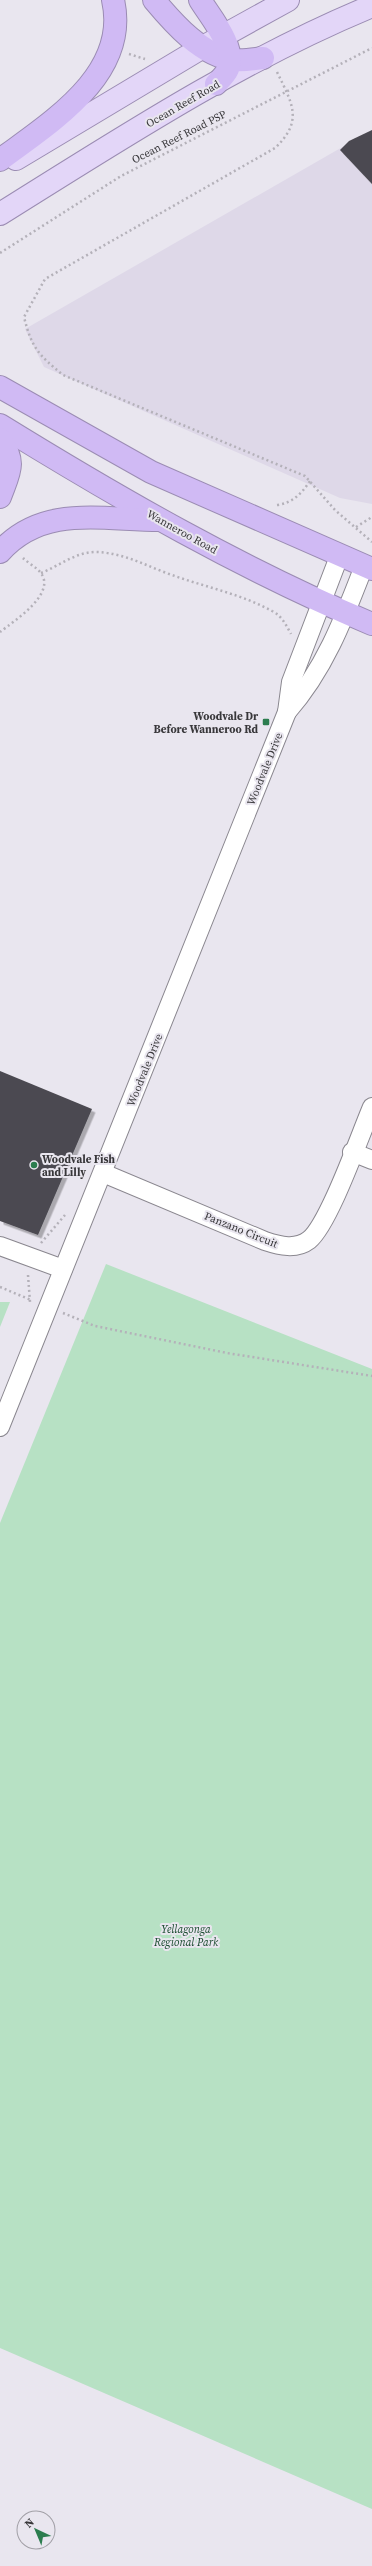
<svg xmlns="http://www.w3.org/2000/svg" width="372" height="2566" font-family="'Source Serif 4',serif">
<style>
.built{fill:#ded8e8}
.green{fill:#b7e1c4}
.building{fill:#4c4a51;filter:url(#shadow)}
.lines{fill:none;stroke-linecap:round;stroke-linejoin:round}
.minor-casing{stroke:#8a878f;stroke-width:20}
.major-casing{stroke:#9b8cb3;stroke-width:24}
.highway-casing{stroke:#9b8cb3;stroke-width:24}
.path{stroke:#b4b1b9;stroke-width:2.5;stroke-dasharray:2 3;stroke-linecap:butt}
.minor{stroke:#fff;stroke-width:18}
.major{stroke:#e3d6f8;stroke-width:22}
.highway{stroke:#d0baf4;stroke-width:22}
.poi-dot{fill:#2c7d4f;stroke:#e9e6ef;stroke-width:1.5}
.labels{text-anchor:middle;dominant-baseline:central;stroke-width:4;stroke-linejoin:round;paint-order:stroke}
.street-label{font-size:11px;fill:#38373a;stroke:#e9e6ef}
.poi-label{font-size:11px;font-weight:bold;fill:#38373a;stroke:#e9e6ef;text-anchor:end}
.park-label{font-size:11px;font-style:italic;fill:#17492c;stroke:#e9e6ef}
</style>
<defs>
<filter id="shadow"><feDropShadow dx="3.5" dy="3.5" stdDeviation="0" flood-color="#0004"/></filter>
</defs>
<rect width="100%" height="100%" fill="#e9e6ef"/>
<polygon class="built" points="372,130 372,504 340,498 44,367 25,329"/>
<g class="green">
<polygon points="106,1264 372,1369 372,2509 0,2348 0,1523"/>
<polygon points="0,1302 10,1302 0,1327"/>
</g>
<g class="building">
<polygon points="372,130 372,184 340,150 349,141"/>
<polygon points="0,1071 92,1109 38,1235 0,1221"/>
</g>
<g class="lines">
<g class="minor-casing">
<g id="minor">
<path d="M 287,712 C 325,669 344,618 364,566"/>
<polyline points="352,1152 372,1160"/>
<path d="M 103,1173 L 265,1241 C 280,1246 296,1250 309,1240 C 329,1224 360,1135 372,1107"/>
<polyline points="0,1246 63,1269"/>
<polyline points="0,1427 287,712 291,682 340,554"/>
</g>
</g>
<g class="major-casing">
<g id="major">
<polyline points="16,159 203,47 288,0"/>
<path d="M 0,214 C 120,139 241,60 372,6"/>
</g>
</g>
<g class="highway-casing">
<g id="highway">
<path d="M 154,0 C 174,24 202,56 235,60 C 244,61 254,59 263,58"/>
<path d="M 200,0 C 211,18 236,46 228,69 C 226,74 220,80 216,84"/>
<path d="M 0,160 C 51,122 130,74 113,0"/>
<polyline points="0,387 151,472 372,569"/>
<path d="M 0,425 C 120,499 242,569 372,624"/>
<path d="M 0,439 C 17,463 9,472 0,497"/>
<path d="M 0,552 C 43,504 102,520 159,520"/>
</g>
</g>
<g class="path">
<polyline points="129,54 145,59"/>
<path d="M 277,72 C 292,103 304,121 275,148 L 45,279 L 24,317 C 32,349 39,355 63,375 L 305,476 L 335,510 L 372,542"/>
<polyline points="0,253 121,176 372,48"/>
<path d="M 277,505 C 293,503 302,493 310,481"/>
<polyline points="356,527 372,517"/>
<path d="M 41,573 C 59,566 74,553 94,552 C 123,552 146,566 172,575 C 205,587 241,594 272,611 C 282,616 286,625 291,634"/>
<path d="M 0,632 C 14,621 58,593 40,572 C 36,567 28,563 23,558"/>
<polyline points="41,1243 65,1215"/>
<polyline points="28,1275 30,1302"/>
<polyline points="0,1287 31,1300"/>
<polyline points="63,1313 95,1326 227,1353 372,1376"/>
</g>
<use href="#minor" class="minor"/>
<use href="#major" class="major"/>
<use href="#highway" class="highway"/>
</g>
<g class="poi-dot">
<rect x="262" y="718" width="8" height="8" rx="2"/>
<circle cx="34" cy="1165" r="4"/>
</g>
<g class="labels">
<g class="street-label">
<text transform="translate(183 104) rotate(-30)">Ocean Reef Road</text>
<text transform="translate(179 137) rotate(-27)">Ocean Reef Road PSP</text>
<text transform="translate(182 532) rotate(29)">Wanneroo Road</text>
<text transform="translate(265 769) rotate(-68)">Woodvale Drive</text>
<text transform="translate(145 1070) rotate(-68)">Woodvale Drive</text>
<text transform="translate(241 1230) rotate(22)">Panzano Circuit</text>
</g>
<g class="poi-label">
<text x="258" y="716">Woodvale Dr<tspan x="258" dy="13">Before Wanneroo Rd</tspan></text>
<text x="42" y="1159" text-anchor="start">Woodvale Fish<tspan x="42" dy="13">and Lilly</tspan></text>
</g>
<g class="park-label">
<text x="186" y="1929">Yellagonga<tspan x="186" dy="13">Regional Park</tspan></text>
</g>
</g>
<g transform="translate(36 2530) rotate(316)"><circle r="19" fill="#e9e6ef" stroke="#a2a0a7"/>
<path d="M0-3L7 15L0 10L-7 15Z" fill="#2c7d4f"/>
<text y="-6" font-size="11" font-weight="bold" text-anchor="middle" fill="#38373a">N</text>
</g>
</svg>
